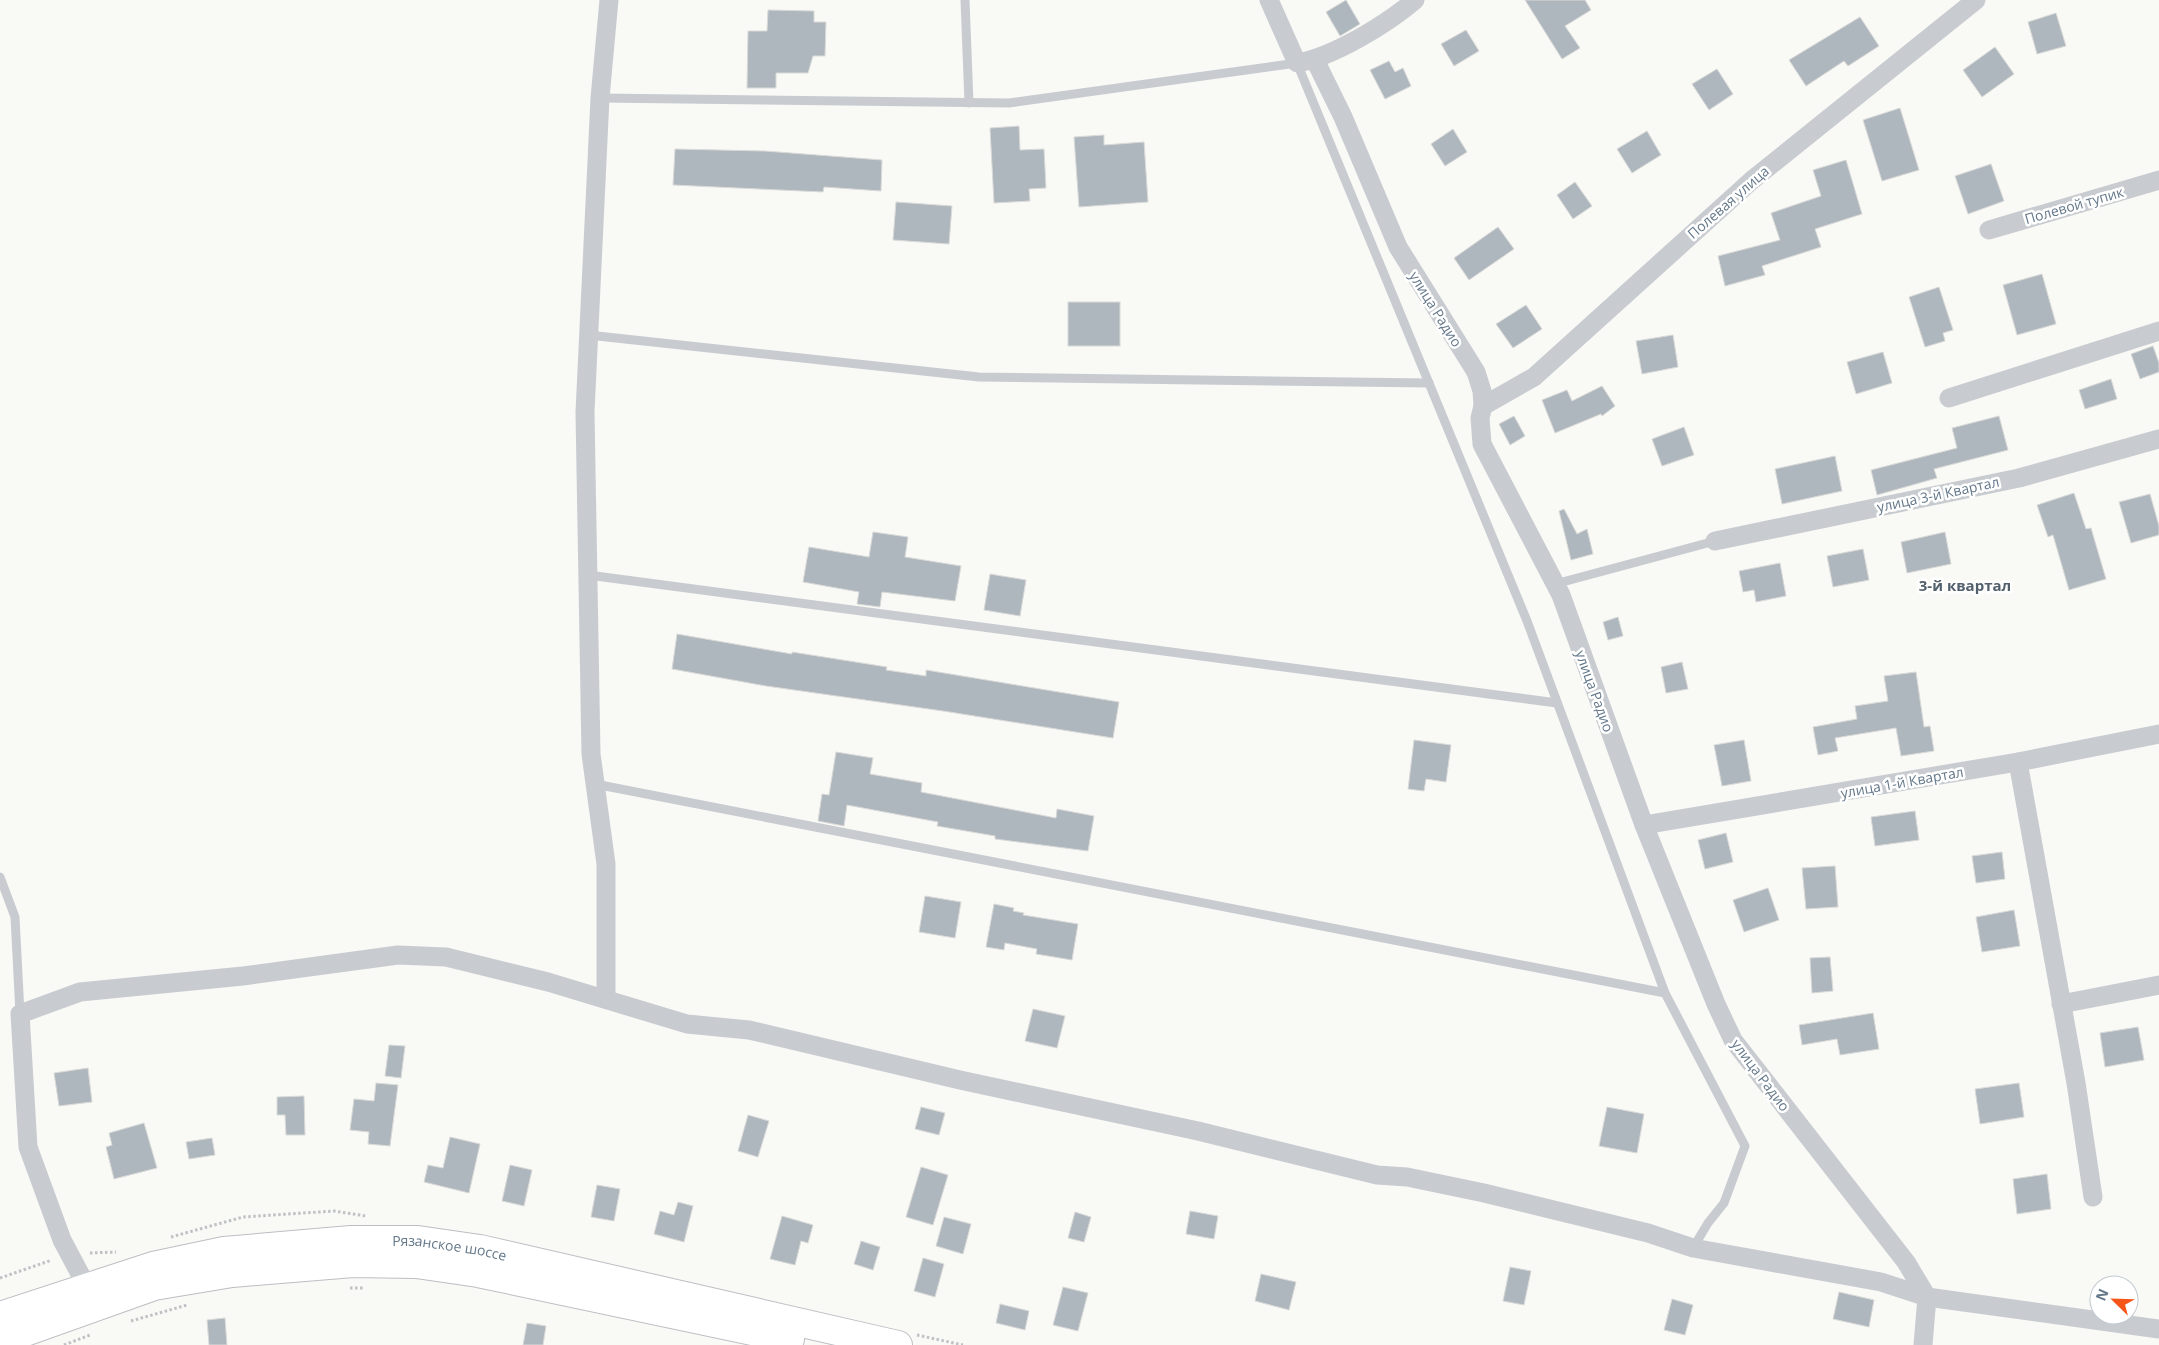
<svg xmlns="http://www.w3.org/2000/svg" width="2159" height="1345" font-family="'Open Sans',sans-serif">
<style>
.building{fill:#aeb7be;stroke:#dadad8}
.lines{fill:none;stroke-linecap:round;stroke-linejoin:round}
.primary-casing{stroke:#bbbfc3;stroke-width:30}
.path{stroke:#bfc2c4;stroke-width:3;stroke-dasharray:2.5 2.5;stroke-linecap:butt}
.lane{stroke:#c8ccd0;stroke-width:9}
.street{stroke:#c8ccd0;stroke-width:19}
.primary{stroke:#fff;stroke-width:28}
.labels{text-anchor:middle;dominant-baseline:central;stroke-width:5;stroke-linejoin:round;paint-order:stroke}
.street-label{font-size:14px;fill:#64788a;stroke:#fff}
.neighbourhood-label{font-size:15px;font-weight:bold;fill:#53616e;stroke:#fff}
</style>
<rect width="100%" height="100%" fill="#f9f9f6"/>
<g class="building">
<polygon points="1346,0 1360,24 1340,36 1326,12"/>
<polygon points="1525,0 1585,0 1591,10 1565,26 1580,48 1562,59"/>
<polygon points="768,10 814,11 814,22 826,22 825,56 813,56 808,73 776,73 776,88 747,88 748,31 767,31"/>
<polygon points="2056,13 2066,46 2037,54 2028,22"/>
<polygon points="1860,17 1879,46 1848,66 1844,61 1806,86 1789,60"/>
<polygon points="1466,30 1479,51 1454,66 1441,44"/>
<polygon points="1995,47 2014,74 1982,97 1963,70"/>
<polygon points="1389,61 1395,72 1403,68 1411,86 1385,99 1370,70"/>
<polygon points="1717,69 1733,94 1709,110 1692,84"/>
<polygon points="1900,108 1919,170 1882,181 1863,120"/>
<polygon points="1019,126 1020,150 1044,149 1046,188 1029,189 1030,201 994,203 990,128"/>
<polygon points="1453,129 1467,152 1445,166 1431,144"/>
<polygon points="1647,131 1661,155 1632,173 1617,149"/>
<polygon points="1104,135 1104,145 1144,142 1148,202 1079,207 1074,137"/>
<polygon points="675,149 765,151 882,160 881,191 824,187 823,192 673,185"/>
<polygon points="1846,160 1862,214 1815,229 1821,247 1762,266 1765,275 1725,286 1718,256 1780,240 1771,213 1821,196 1813,170"/>
<polygon points="1991,164 2004,201 1968,214 1955,176"/>
<polygon points="1575,182 1592,206 1573,219 1557,195"/>
<polygon points="896,202 952,206 949,244 893,240"/>
<polygon points="1498,227 1514,249 1469,280 1454,258"/>
<polygon points="2042,274 2056,324 2017,335 2003,285"/>
<polygon points="1939,287 1953,330 1943,333 1945,341 1925,347 1909,297"/>
<rect x="1068" y="302" width="52" height="44"/>
<polygon points="1526,305 1542,329 1513,348 1496,324"/>
<polygon points="1673,335 1678,367 1642,374 1636,341"/>
<polygon points="2153,346 2159,363 2159,372 2140,379 2131,354"/>
<polygon points="1883,352 1892,383 1856,394 1847,362"/>
<polygon points="2111,379 2117,399 2085,409 2079,390"/>
<polygon points="1602,386 1615,406 1602,416 1601,414 1555,433 1542,400 1567,390 1572,401"/>
<polygon points="1514,416 1525,436 1510,445 1499,424"/>
<polygon points="1999,416 2008,450 1934,469 1937,478 1877,495 1871,470 1957,448 1952,428"/>
<polygon points="1684,427 1694,455 1662,466 1652,439"/>
<polygon points="1835,456 1842,491 1782,504 1775,469"/>
<polygon points="2074,493 2086,529 2091,528 2106,579 2069,590 2053,535 2048,537 2037,505"/>
<polygon points="2150,494 2159,526 2159,535 2131,543 2119,502"/>
<polygon points="1564,509 1577,534 1587,529 1593,554 1571,560 1559,511"/>
<polygon points="873,532 908,537 905,557 961,566 955,601 882,592 880,607 857,604 859,592 803,582 809,547 869,557"/>
<polygon points="1945,532 1951,564 1907,573 1901,542"/>
<polygon points="1863,549 1869,580 1833,587 1827,556"/>
<polygon points="1780,563 1786,596 1756,602 1754,590 1743,592 1739,571"/>
<polygon points="990,574 1026,580 1020,616 984,610"/>
<polygon points="1618,617 1623,636 1608,640 1603,622"/>
<polygon points="677,634 792,654 792,652 887,667 886,670 926,676 926,670 1119,702 1113,738 943,711 766,686 672,669"/>
<polygon points="1682,662 1688,689 1666,693 1661,667"/>
<polygon points="1916,672 1924,727 1930,726 1934,751 1901,756 1896,728 1835,738 1838,751 1818,755 1813,727 1857,719 1855,706 1888,701 1884,676"/>
<polygon points="1414,740 1451,745 1446,782 1426,779 1424,791 1408,789"/>
<polygon points="1744,740 1751,781 1722,786 1714,745"/>
<polygon points="836,752 873,758 870,774 922,783 921,792 1056,818 1057,809 1094,816 1088,851 995,839 995,836 937,826 938,822 847,805 844,826 818,821 822,794 829,795"/>
<polygon points="1915,811 1919,840 1875,846 1871,817"/>
<polygon points="1726,833 1733,862 1705,869 1698,840"/>
<polygon points="2002,852 2005,879 1976,883 1972,856"/>
<polygon points="1835,866 1838,907 1806,909 1802,868"/>
<polygon points="1768,888 1779,920 1744,932 1733,900"/>
<polygon points="925,896 961,902 955,938 919,932"/>
<polygon points="994,904 1014,908 1013,911 1024,913 1023,915 1078,924 1072,960 1036,954 1037,949 1005,943 1004,950 986,947"/>
<polygon points="2014,910 2020,946 1982,952 1976,917"/>
<polygon points="1830,957 1833,991 1812,993 1810,958"/>
<polygon points="1033,1009 1065,1016 1057,1048 1025,1041"/>
<polygon points="1873,1013 1879,1049 1840,1055 1837,1039 1802,1045 1799,1025"/>
<polygon points="2138,1027 2144,1060 2105,1067 2100,1033"/>
<polygon points="389,1045 405,1046 401,1078 385,1076"/>
<polygon points="88,1068 92,1102 59,1106 54,1073"/>
<polygon points="376,1083 398,1085 390,1146 368,1144 369,1132 350,1130 354,1099 374,1101"/>
<polygon points="2019,1083 2024,1117 1980,1124 1975,1089"/>
<polygon points="304,1096 305,1135 286,1135 285,1115 277,1115 277,1097"/>
<polygon points="921,1107 945,1113 939,1135 915,1129"/>
<polygon points="1607,1107 1644,1114 1637,1153 1599,1146"/>
<polygon points="748,1115 769,1121 758,1157 738,1151"/>
<polygon points="144,1123 157,1168 114,1179 106,1147 112,1145 109,1133"/>
<polygon points="450,1137 480,1144 469,1193 424,1182 428,1165 443,1168"/>
<polygon points="212,1138 215,1155 189,1159 186,1142"/>
<polygon points="510,1165 532,1170 524,1206 502,1201"/>
<polygon points="921,1167 948,1175 933,1225 906,1217"/>
<polygon points="2047,1174 2051,1209 2017,1214 2013,1179"/>
<polygon points="597,1185 620,1189 614,1221 591,1217"/>
<polygon points="678,1202 693,1206 684,1242 654,1234 660,1211 674,1215"/>
<polygon points="1190,1211 1218,1216 1214,1239 1186,1234"/>
<polygon points="1075,1212 1091,1217 1084,1242 1068,1238"/>
<polygon points="782,1216 813,1225 808,1243 801,1241 795,1265 770,1259"/>
<polygon points="944,1217 971,1224 963,1254 936,1246"/>
<polygon points="861,1241 880,1247 873,1270 854,1264"/>
<polygon points="923,1258 944,1264 935,1297 914,1291"/>
<polygon points="1510,1267 1531,1271 1524,1305 1503,1301"/>
<polygon points="1261,1274 1296,1282 1289,1310 1255,1301"/>
<polygon points="1063,1287 1088,1293 1078,1331 1053,1325"/>
<polygon points="1839,1292 1874,1300 1869,1327 1833,1319"/>
<polygon points="1672,1299 1693,1305 1685,1335 1664,1330"/>
<polygon points="1000,1304 1029,1311 1025,1330 996,1323"/>
<polygon points="225,1318 227,1345 209,1345 207,1320"/>
<polygon points="527,1323 546,1326 543,1345 523,1345"/>
</g>
<g class="lines">
<g class="primary-casing">
<g id="primary">
<path id="s1" d="M 0,1316 L 153,1266 L 224,1251 L 351,1240 L 418,1240 L 480,1249 L 898,1345"/>
<polyline points="0,1341 154,1286 232,1273 353,1263 416,1264 478,1273 790,1339"/>
</g>
</g>
<g class="path">
<polyline points="171,1237 243,1217 334,1211 366,1216"/>
<polyline points="90,1253 116,1252"/>
<polyline points="0,1278 52,1260"/>
<polyline points="350,1288 363,1288"/>
<polyline points="131,1321 187,1305"/>
<polyline points="917,1335 963,1345"/>
<polyline points="64,1345 90,1335"/>
</g>
<g class="lane">
<polyline points="965,0 969,103"/>
<polyline points="600,98 1009,103 1297,63 1527,621 1665,993"/>
<polyline points="588,335 979,377 1429,383"/>
<polyline points="588,575 1557,703"/>
<polyline points="1555,584 1715,541"/>
<polyline points="595,784 1665,993 1745,1146 1724,1203 1708,1223 1693,1248"/>
<polyline points="0,877 15,917 20,1014"/>
</g>
<g class="street">
<path d="M 1269,0 L 1297,63 C 1333,57 1387,24 1415,0"/>
<polyline points="1315,60 1343,117 1398,247 1476,372 1482,391 1483,406 1480,418 1482,444 1561,595 1644,825 1716,1004 1733,1040 1906,1262 1927,1297 1923,1345"/>
<polyline points="1989,230 2159,180"/>
<polyline points="1949,398 2159,331"/>
<polyline points="1483,406 1534,377 1751,181 1976,0"/>
<polyline points="1715,541 2019,478 2159,439"/>
<polyline points="2018,762 2076,1083 2093,1197"/>
<polyline points="1644,825 2018,762 2159,734"/>
<polyline points="606,999 606,864 591,754 585,412 600,98 609,0"/>
<polyline points="2061,1004 2159,985"/>
<polyline points="87,1287 62,1240 28,1147 20,1014 80,992 243,976 398,955 446,957 548,982 687,1024 749,1030 960,1080 1198,1131 1377,1175 1407,1177 1484,1193 1648,1233 1693,1248 1881,1282 1927,1297 2159,1329"/>
</g>
<use href="#primary" class="primary"/>
</g>
<g class="labels">
<g class="street-label">
<text transform="translate(1728 202) rotate(-41)">Полевая улица</text>
<text transform="translate(2074 205) rotate(-16)">Полевой тупик</text>
<text transform="translate(1436 309) rotate(58)">улица Радио</text>
<text transform="translate(1938 494) rotate(-12)">улица 3-й Квартал</text>
<text transform="translate(1595 691) rotate(70)">улица Радио</text>
<text transform="translate(1902 782) rotate(-10)">улица 1-й Квартал</text>
<text transform="translate(1761 1075) rotate(53)">улица Радио</text>
<text stroke="none"><textPath href="#s1" startOffset="460">Рязанское шоссе</textPath></text>
</g>
<g class="neighbourhood-label">
<text x="1965" y="585">3-й квартал</text>
</g>
</g>
<g transform="translate(2114 1300) rotate(293)"><circle r="24" fill="#ffffff" stroke="#c1c9d0"/>
<path d="M0-4L9 19L0 12L-9 19Z" fill="#f65519"/>
<text y="-8" font-size="14" font-weight="bold" text-anchor="middle" fill="#64788a">N</text>
</g>
</svg>
